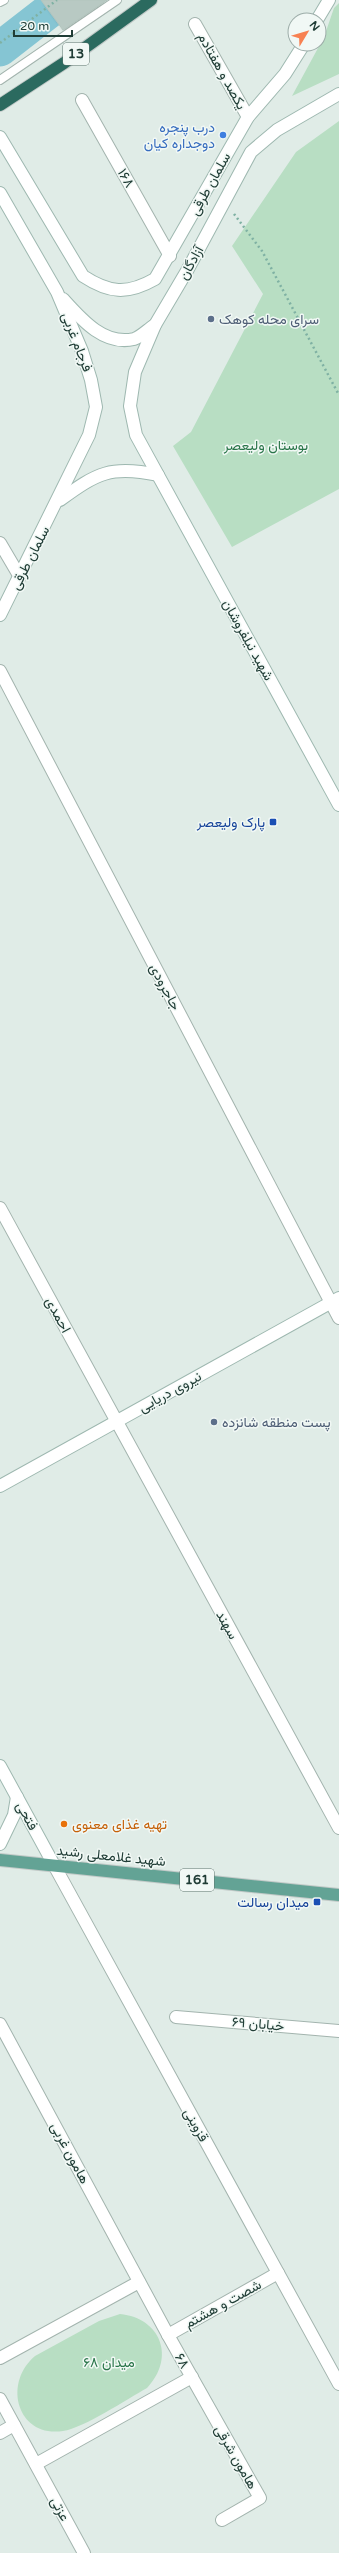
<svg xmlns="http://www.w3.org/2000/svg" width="339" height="2553" font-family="'Varela Round',Vazirmatn,sans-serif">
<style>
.green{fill:#b8dec3}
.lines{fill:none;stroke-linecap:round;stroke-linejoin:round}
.river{stroke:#85c5d3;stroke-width:35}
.building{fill:#b8c9c3;stroke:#b2c5be;filter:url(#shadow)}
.lane-casing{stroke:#a3b4ae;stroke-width:10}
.street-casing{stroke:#a3b4ae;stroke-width:14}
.secondary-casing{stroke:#9eb8b0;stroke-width:14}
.primary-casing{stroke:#c1c9c7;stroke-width:14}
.highway-casing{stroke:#c1c9c7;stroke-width:14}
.path{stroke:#7fb1a3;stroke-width:2.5;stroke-dasharray:2 3;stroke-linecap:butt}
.lane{stroke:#fff;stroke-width:8}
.street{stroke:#fff;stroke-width:12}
.secondary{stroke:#fff;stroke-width:12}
.primary{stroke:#63a395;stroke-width:12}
.highway{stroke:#2b6a5f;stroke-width:12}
.shop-dot{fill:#3f7fe0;stroke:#f1f8f5;stroke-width:1.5}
.service-dot{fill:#5c6f8a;stroke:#f1f8f5;stroke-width:1.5}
.transit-dot{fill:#1a4fb4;stroke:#f1f8f5;stroke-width:1.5}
.food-dot{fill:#e8710a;stroke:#f1f8f5;stroke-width:1.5}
.labels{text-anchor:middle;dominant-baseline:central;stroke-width:3;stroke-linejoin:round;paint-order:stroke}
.shield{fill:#f1f8f5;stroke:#5f756f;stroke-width:1}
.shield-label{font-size:13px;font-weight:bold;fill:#203d36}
.street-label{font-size:14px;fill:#203d36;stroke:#f1f8f5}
.shop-label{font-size:14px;fill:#366cbe;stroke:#f1f8f5;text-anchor:end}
.service-label{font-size:14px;fill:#4e5e75;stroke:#f1f8f5;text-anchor:start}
.park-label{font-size:14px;fill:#297549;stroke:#f1f8f5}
.transit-label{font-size:14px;fill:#164399;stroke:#f1f8f5;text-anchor:end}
.food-label{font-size:14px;fill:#c56008;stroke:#f1f8f5;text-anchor:start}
</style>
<defs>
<filter id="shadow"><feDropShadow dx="3.5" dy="3.5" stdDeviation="1" flood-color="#0004"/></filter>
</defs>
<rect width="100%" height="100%" fill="#e0ece7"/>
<g class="green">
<polygon points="339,3 339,74 292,96 324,37 334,8"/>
<polygon points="339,121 339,489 232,547 173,446 191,432 263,294 232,246 296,152"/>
<path d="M 120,2314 C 161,2318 176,2358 147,2388 C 127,2399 84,2428 63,2431 C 18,2438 2,2384 35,2356 L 99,2321 Z"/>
</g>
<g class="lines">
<polyline class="river" points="0,49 63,0"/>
</g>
<polygon class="building" points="41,0 107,0 63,30"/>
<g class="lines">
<g class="lane-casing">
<g id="lane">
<polyline points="0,2 4,0"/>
<polyline points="0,80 117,0"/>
</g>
</g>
<g class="street-casing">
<g id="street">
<polyline points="195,24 248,117"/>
<polyline points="82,100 170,256"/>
<polyline points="0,543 20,577"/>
<polyline points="0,671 339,1318"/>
<polyline points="0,1208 339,1828"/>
<polyline points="54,1865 339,2384"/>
<polyline points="176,2017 339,2031"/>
<polyline points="0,2024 168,2335 260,2498 222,2520"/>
<polyline points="168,2335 278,2273"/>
<polyline points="0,2358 139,2282"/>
<polyline points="0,2399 84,2553"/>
<polyline points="0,2433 14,2425"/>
<polyline points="36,2464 192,2377"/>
</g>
</g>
<g class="secondary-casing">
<g id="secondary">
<polyline points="317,20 329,0"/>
<polyline points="339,94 277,130 251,152 188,269 155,325 135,372 130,406 136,435 339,805"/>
<path d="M 0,137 L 83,276 C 109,293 127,295 155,279 L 248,117 L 285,74 L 304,44"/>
<polyline points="0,193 57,292 82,351 91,380 96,407 89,435 0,615"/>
<path d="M 63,299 C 81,319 104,346 134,339 C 141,337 148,329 155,325"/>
<path d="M 60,500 C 97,473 111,465 158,475"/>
<polyline points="0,1486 339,1298"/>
<polyline points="0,1766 54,1865"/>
<polyline points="0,1844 14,1815 17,1797"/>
</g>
</g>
<g class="primary-casing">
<polyline id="primary" points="0,1860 339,1895"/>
</g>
<g class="highway-casing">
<polyline id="highway" points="0,105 64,63 151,0"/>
</g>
<g class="path">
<polyline points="0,43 57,0"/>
<polyline points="234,214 262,251 339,395"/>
</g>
<use href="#lane" class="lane"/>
<use href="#street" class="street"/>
<use href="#secondary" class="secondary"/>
<use href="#primary" class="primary"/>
<use href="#highway" class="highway"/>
</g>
<circle class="shop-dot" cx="223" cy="135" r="4"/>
<g class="service-dot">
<circle cx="211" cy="319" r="4"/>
<circle cx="214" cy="1422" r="4"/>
</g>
<g class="transit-dot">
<rect x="269" y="818" width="8" height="8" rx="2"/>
<rect x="313" y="1898" width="8" height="8" rx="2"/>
</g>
<circle class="food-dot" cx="64" cy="1824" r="4"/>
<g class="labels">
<g class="shield">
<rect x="63" y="43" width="26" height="22" rx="3"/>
<rect x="180" y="1869" width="34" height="22" rx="3"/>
</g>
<g class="shield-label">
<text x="76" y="54">13</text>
<text x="197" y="1880">161</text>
</g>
<g class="street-label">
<text transform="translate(222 71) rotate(61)">یکصد و هفتادم</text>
<text transform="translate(126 178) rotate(60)">۱۶۸</text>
<text transform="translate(210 184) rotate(-61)">سلمان طرقی</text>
<text transform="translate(191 263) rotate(-61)">آزادگان</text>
<text transform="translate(77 342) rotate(69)">فرجام غربی</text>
<text transform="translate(30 558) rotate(-63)">سلمان طرقی</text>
<text transform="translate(248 640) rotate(61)">شهید نیلفروشان</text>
<text transform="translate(165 987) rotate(62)">جاجرودی</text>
<text transform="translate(58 1315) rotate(62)">احمدی</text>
<text transform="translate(170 1392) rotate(-29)">نیروی دریایی</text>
<text transform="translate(227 1625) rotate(61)">سهند</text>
<text transform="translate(27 1816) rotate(61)">فتحی</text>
<text transform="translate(111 1856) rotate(6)">شهید غلامعلی رشید</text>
<text transform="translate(258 2024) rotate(5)">خیابان ۶۹</text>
<text transform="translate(196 2125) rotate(61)">قزوینی</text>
<text transform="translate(70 2153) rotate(62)">هامون غربی</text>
<text transform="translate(223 2304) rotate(-29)">شصت و هشتم</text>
<text transform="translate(182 2361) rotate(61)">۶۸</text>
<text transform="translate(236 2457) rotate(60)">هامون شرقی</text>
<text transform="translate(60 2509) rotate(62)">عزتی</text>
</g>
<g class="shop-label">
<text x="215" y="127">درب پنجره<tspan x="215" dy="16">دوجداره کیان</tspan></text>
</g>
<g class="service-label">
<text x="219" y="319">سرای محله کوهک</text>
<text x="222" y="1422">پست منطقه شانزده</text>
</g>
<g class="park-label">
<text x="266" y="445">بوستان ولیعصر</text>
<text x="109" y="2362">میدان ۶۸</text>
</g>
<g class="transit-label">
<text x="265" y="822">پارک ولیعصر</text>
<text x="309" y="1902">میدان رسالت</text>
</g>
<g class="food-label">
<text x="72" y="1824">تهیه غذای معنوی</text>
</g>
</g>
<g transform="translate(307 32) rotate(52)"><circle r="19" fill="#f1f8f5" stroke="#9dada9"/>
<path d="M0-3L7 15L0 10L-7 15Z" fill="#f78152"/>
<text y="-6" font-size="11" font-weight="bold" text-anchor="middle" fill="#203d36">N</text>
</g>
<path d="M14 30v6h58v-6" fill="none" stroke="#203d36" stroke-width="2"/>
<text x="20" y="30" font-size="12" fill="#203d36" stroke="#f1f8f5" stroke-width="3" paint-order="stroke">20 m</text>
</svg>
